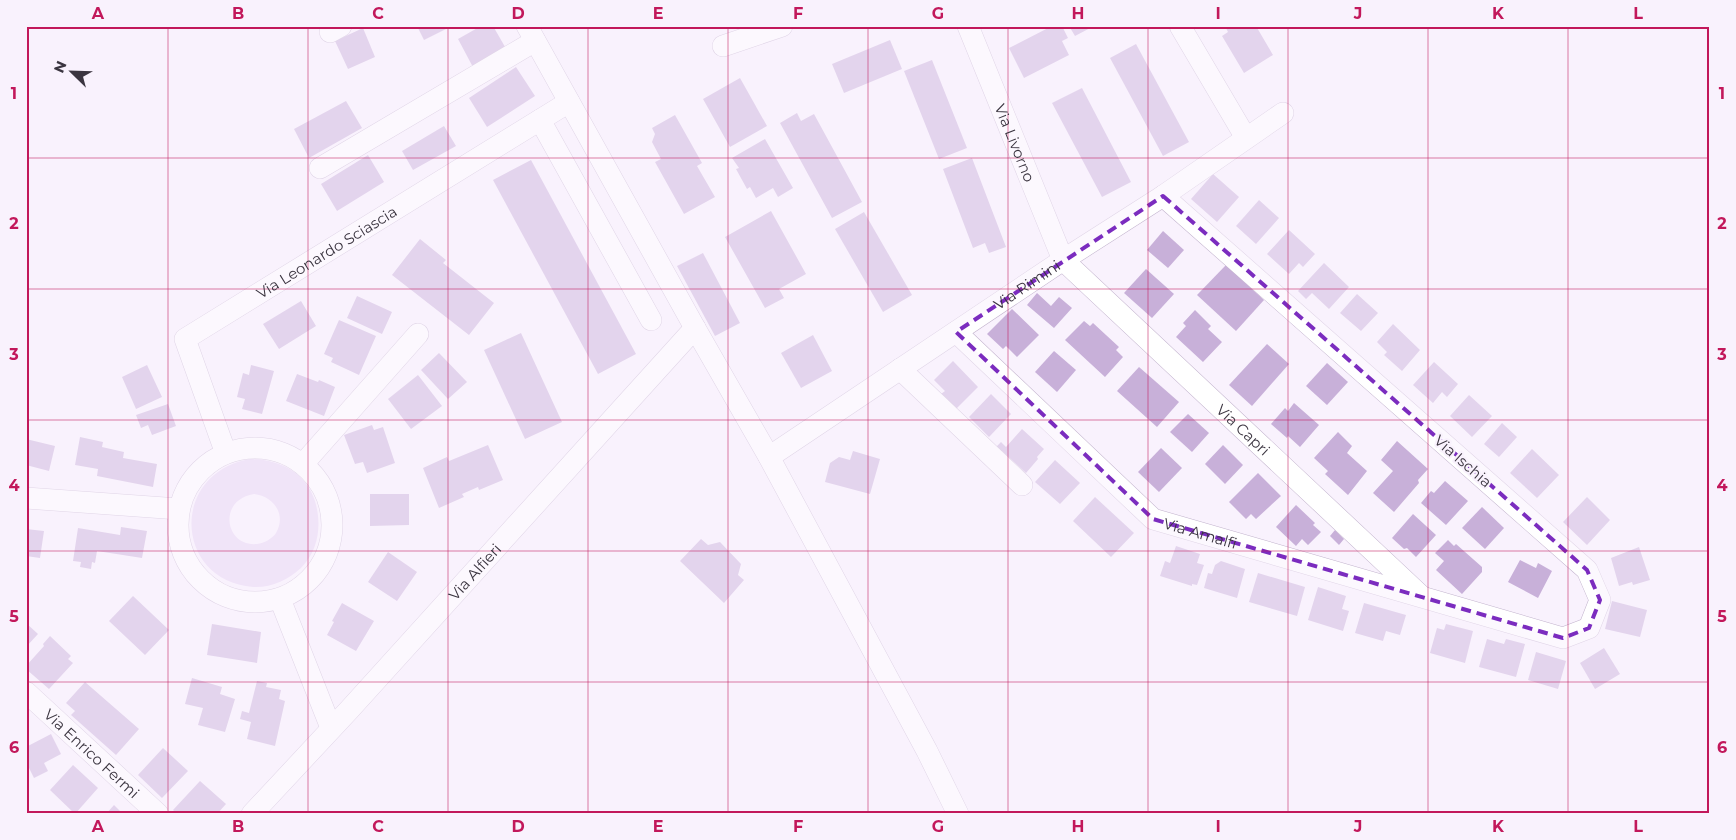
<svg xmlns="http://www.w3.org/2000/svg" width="1736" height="840" font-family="Montserrat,sans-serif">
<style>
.green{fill:#e5d3f2;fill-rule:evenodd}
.building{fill:#c8b0d9}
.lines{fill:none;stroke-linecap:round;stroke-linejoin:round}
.minor-casing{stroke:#c2b3cd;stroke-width:22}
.minor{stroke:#fff;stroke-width:21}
.marked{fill:none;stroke:#7b2cbf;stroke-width:4;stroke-dasharray:10 6;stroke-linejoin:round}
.grid{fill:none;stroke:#c2185b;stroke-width:1;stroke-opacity:0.55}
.labels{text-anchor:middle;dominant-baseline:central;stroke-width:4.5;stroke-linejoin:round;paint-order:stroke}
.street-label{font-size:15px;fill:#3b3540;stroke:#f9f2fd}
.neatline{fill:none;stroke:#c2185b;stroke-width:2}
.grid-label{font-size:16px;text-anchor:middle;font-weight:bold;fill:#c2185b}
</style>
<rect width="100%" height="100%" fill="#f9f2fd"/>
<path class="green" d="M 250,459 C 278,459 306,472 315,501 C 322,524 319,550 301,568 C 288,580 271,588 253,587 C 174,581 169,473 250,459 ZM 254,494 C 273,496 287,514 276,533 C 272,539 264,543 257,544 C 225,547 217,500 254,494 Z"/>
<g class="building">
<polygon points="417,26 452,26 424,40"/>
<polygon points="481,26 493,26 508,52 475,71 458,39"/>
<polygon points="1052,26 1062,26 1068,38 1062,41 1069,55 1024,78 1009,48"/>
<polygon points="1069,26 1094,26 1075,36"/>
<polygon points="1225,26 1256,26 1273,55 1244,73 1222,36 1228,32"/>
<polygon points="363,28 375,57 348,69 335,41"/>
<polygon points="890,40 902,69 844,93 832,64"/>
<polygon points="1136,44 1189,142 1163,156 1110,58"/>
<polygon points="932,60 967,148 939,159 904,71"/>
<polygon points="516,67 535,96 487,127 469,98"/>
<polygon points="740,78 767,126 730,147 703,99"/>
<polygon points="1082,88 1131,182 1102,197 1052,103"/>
<polygon points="346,101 362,128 309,158 294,129"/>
<polygon points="797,113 801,121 814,114 862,202 832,218 780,123"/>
<polygon points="675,115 702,163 697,166 715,197 684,214 655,162 661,159 652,142 655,134 652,128"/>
<polygon points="444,126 456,146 413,170 402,151"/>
<polygon points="765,139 793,188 778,197 773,188 756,198 750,187 747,189 736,169 739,168 732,158"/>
<polygon points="368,155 384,182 337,211 321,184"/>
<polygon points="972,158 1006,247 989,253 985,243 973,248 943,169"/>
<polygon points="531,160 636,354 598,374 493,180"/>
<polygon points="1213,174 1239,197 1217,222 1191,199"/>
<polygon points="1259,200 1279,218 1256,244 1236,226"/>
<polygon points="771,211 806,274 779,289 784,298 765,308 725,237"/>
<polygon points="864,212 912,295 883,312 835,229"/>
<polygon points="1289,230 1315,254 1303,267 1299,263 1289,274 1267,254"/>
<polygon points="1163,231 1184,250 1168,268 1147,250"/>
<polygon points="420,239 446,260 443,263 494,303 469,335 392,275"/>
<polygon points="703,253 740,323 715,336 677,266"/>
<polygon points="1324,263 1349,287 1329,309 1312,293 1306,299 1298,291"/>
<polygon points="1226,265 1264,300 1236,331 1197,295"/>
<polygon points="1146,269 1174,294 1152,318 1124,293"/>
<polygon points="1037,293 1051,306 1059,297 1072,308 1054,328 1027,305"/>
<polygon points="1357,294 1378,313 1361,331 1340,313"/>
<polygon points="357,296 392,312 382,334 347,318"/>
<polygon points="301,301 316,326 279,349 263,324"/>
<polygon points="1012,309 1039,335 1017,357 1006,346 1003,349 987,334"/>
<polygon points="1195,310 1211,326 1208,329 1222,342 1203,362 1176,337 1186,326 1183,323"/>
<polygon points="339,320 376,336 359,375 331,362 333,358 324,354"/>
<polygon points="1084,321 1090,326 1093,323 1119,347 1116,350 1123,357 1105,377 1065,340"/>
<polygon points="1393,324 1420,350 1402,371 1384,355 1387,352 1377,342"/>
<polygon points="521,333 562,422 525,439 484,350"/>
<polygon points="813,335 832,371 801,388 781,353"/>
<polygon points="1267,344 1289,364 1252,406 1229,385"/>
<polygon points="1054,351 1076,370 1057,392 1035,372"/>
<polygon points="439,353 467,382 448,399 421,370"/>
<polygon points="953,361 978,387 956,409 941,394 945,391 934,380"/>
<polygon points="1434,362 1458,384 1447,397 1442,392 1433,403 1413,385"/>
<polygon points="1327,363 1348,382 1327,405 1306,386"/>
<polygon points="147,365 162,397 136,409 122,377"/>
<polygon points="251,365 274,371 262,414 242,409 245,399 237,397 243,373 249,375"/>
<polygon points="1139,367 1179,402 1157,427 1117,391"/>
<polygon points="297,374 318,382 319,380 335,387 324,416 286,401"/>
<polygon points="418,375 442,406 411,429 388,399"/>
<polygon points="991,394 1011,414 989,437 969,417"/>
<polygon points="1469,395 1492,416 1472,437 1450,416"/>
<polygon points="1294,403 1319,425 1300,447 1288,436 1287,438 1271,424 1285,408 1288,411"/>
<polygon points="168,404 176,426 152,435 148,425 141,428 136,415"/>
<polygon points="1188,414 1209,433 1192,452 1170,432"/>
<polygon points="1502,423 1517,437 1499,457 1484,444"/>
<polygon points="372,425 374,430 383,427 395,463 367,473 363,462 355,464 344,435"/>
<polygon points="1022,429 1044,449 1037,457 1038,459 1026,473 1002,451 1000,453 994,449 1001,442 1006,447"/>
<polygon points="1338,432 1352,446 1347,453 1367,471 1348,495 1325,474 1328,471 1314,458"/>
<polygon points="80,437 103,442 102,447 124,452 123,458 157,464 153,487 97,476 98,469 75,465"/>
<polygon points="26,439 55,446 49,471 26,465"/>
<polygon points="1397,441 1428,469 1418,480 1419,483 1394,512 1373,493 1393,471 1381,460"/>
<polygon points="488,445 503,480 479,490 478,487 462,494 464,497 439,508 423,468 447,457 449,461"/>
<polygon points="1223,445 1243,465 1225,484 1205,464"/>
<polygon points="1161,448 1182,468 1159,492 1138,472"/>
<polygon points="1532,449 1559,475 1537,498 1510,473"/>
<polygon points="853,451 880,459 870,494 825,482 830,463 839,457 850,460"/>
<polygon points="1055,460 1080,483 1060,504 1035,482"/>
<polygon points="1258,473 1281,496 1256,519 1251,514 1246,519 1229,502"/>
<polygon points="1445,481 1468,501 1446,525 1421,503 1431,491 1434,493"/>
<polygon points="370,494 409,494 409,525 370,526"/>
<polygon points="1095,497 1134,533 1111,557 1073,521"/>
<polygon points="1587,497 1610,520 1587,545 1563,522"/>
<polygon points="1296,505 1315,523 1313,525 1321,532 1308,545 1302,539 1296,546 1276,527"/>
<polygon points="1482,507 1504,528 1485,549 1462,528"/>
<polygon points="1413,514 1436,535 1416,557 1407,548 1404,549 1392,538"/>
<polygon points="121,527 147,531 142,558 97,551 95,563 92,562 91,569 80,567 81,562 73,561 78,528 120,535"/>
<polygon points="26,529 44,531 40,558 26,556"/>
<polygon points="1335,530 1344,539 1339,545 1330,536"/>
<polygon points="701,539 708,545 720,542 741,564 738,575 744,580 724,603 680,561"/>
<polygon points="1448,540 1454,546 1456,544 1482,567 1482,572 1462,594 1436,570 1444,561 1435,553"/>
<polygon points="1176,546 1200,554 1197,563 1204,565 1197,585 1192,584 1192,586 1160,576 1165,561 1170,563"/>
<polygon points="1639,547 1650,580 1633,585 1632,582 1619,586 1611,558"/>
<polygon points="388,552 417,572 397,601 368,582"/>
<polygon points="1520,560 1536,568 1538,563 1552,571 1538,598 1508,582"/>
<polygon points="1221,561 1245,569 1237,598 1204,588 1208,573 1212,574 1215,565"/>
<polygon points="1258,573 1305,587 1297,616 1249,602"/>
<polygon points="1318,587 1346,596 1342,609 1349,611 1343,631 1308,620"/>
<polygon points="133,596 169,630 145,655 109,621"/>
<polygon points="1612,601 1647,610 1640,637 1605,629"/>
<polygon points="342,603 374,621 356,651 327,635 334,622 332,621"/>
<polygon points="1364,603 1406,615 1400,635 1386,631 1383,641 1355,633"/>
<polygon points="26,623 38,634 26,647"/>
<polygon points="212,624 261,632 257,663 207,655"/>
<polygon points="1446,624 1473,631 1465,663 1430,653 1437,628 1444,630"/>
<polygon points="50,636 71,656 68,659 73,663 49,689 26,669 26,666 44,646 43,644"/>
<polygon points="1487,639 1504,644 1506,639 1525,644 1516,677 1479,667"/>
<polygon points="1604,648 1620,674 1595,689 1580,663"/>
<polygon points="1536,652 1566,661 1558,689 1528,680"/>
<polygon points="192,678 222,687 220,694 235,699 225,732 198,725 203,708 185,704"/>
<polygon points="257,681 267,683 266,687 281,690 279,699 285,701 275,746 247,739 251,722 240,719 242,711 249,713"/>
<polygon points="85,682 139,729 116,755 71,715 75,711 66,703"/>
<polygon points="51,734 61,754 44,763 48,771 34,778 26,762 26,747"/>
<polygon points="163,748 188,771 162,798 138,775"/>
<polygon points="73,765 98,788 75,814 50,790"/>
<polygon points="200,781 226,804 217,814 177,814 173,810"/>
<polygon points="114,805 123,814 106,814"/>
</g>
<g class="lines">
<g class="minor-casing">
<g id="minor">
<polyline points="527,26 695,328 769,457 927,751 958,814"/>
<path id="s1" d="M 968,26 L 1063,260 L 1420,595"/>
<polyline points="1180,26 1246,138"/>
<polyline points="330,32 341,26"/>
<polyline points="723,46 782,26"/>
<polyline points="540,120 651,320"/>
<polyline points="320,168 535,41"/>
<path id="s2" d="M 956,332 L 1153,519 L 1563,638 L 1589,628 L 1600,600 L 1587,570 L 1163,196"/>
<polyline points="900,369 1022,485"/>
<circle cx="255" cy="525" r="77"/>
<path id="s3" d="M 225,451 L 185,339 L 569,102"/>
<path id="s4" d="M 769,457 L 1063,260 L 1163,196 L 1283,113"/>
<polyline points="303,464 418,334"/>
<polyline points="26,498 179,509"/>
<polyline points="280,599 331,728"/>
<path id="s5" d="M 26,692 L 158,814"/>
<path id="s6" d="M 252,814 L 349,710 L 695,328"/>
</g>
</g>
<use href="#minor" class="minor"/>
</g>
<path d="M0 0H1736V840H0ZM 1163,196 L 1587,570 L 1600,600 L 1589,628 L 1563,638 L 1153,519 L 956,332 Z" fill="#f9f2fd" fill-opacity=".55" fill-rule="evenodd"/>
<path class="marked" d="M 1163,196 L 1587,570 L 1600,600 L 1589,628 L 1563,638 L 1153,519 L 956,332 Z"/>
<path class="grid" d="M 168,26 L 168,814M 308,26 L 308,814M 448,26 L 448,814M 588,26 L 588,814M 728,26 L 728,814M 868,26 L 868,814M 1008,26 L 1008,814M 1148,26 L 1148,814M 1288,26 L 1288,814M 1428,26 L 1428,814M 1568,26 L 1568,814M 26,158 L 1710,158M 26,289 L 1710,289M 26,420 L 1710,420M 26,551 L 1710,551M 26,682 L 1710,682"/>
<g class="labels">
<g class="street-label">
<text stroke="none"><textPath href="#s1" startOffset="126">Via Livorno</textPath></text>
<text stroke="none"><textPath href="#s3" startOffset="285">Via Leonardo Sciascia</textPath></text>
<text stroke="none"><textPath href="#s4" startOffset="310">Via Rimini</textPath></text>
<text stroke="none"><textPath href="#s1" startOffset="500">Via Capri</textPath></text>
<text transform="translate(1463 461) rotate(41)">Via Ischia</text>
<text stroke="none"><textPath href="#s2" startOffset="321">Via Amalfi</textPath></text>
<text stroke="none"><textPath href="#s6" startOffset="329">Via Alfieri</textPath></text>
<text stroke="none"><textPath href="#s5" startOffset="90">Via Enrico Fermi</textPath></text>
</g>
</g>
<rect width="1736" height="840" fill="none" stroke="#f9f2fd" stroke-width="55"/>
<g transform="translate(72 72) rotate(293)" stroke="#f9f2fd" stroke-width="4" paint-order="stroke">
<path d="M0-4L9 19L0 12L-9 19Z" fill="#3b3540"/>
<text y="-8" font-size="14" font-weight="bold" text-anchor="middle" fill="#3b3540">N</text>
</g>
<rect x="28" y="28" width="1680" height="784" class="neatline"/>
<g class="grid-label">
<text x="98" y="19">A</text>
<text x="238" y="19">B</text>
<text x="378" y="19">C</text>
<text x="518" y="19">D</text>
<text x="658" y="19">E</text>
<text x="798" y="19">F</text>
<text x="938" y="19">G</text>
<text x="1078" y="19">H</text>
<text x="1218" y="19">I</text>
<text x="1358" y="19">J</text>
<text x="1498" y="19">K</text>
<text x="1638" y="19">L</text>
<text x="14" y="99">1</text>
<text x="1722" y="99">1</text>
<text x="14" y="229">2</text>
<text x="1722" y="229">2</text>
<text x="14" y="360">3</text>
<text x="1722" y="360">3</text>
<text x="14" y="491">4</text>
<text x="1722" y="491">4</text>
<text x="14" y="622">5</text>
<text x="1722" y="622">5</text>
<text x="14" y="753">6</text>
<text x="1722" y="753">6</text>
<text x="98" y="832">A</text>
<text x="238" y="832">B</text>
<text x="378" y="832">C</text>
<text x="518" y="832">D</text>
<text x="658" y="832">E</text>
<text x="798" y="832">F</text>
<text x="938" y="832">G</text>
<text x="1078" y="832">H</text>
<text x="1218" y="832">I</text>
<text x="1358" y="832">J</text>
<text x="1498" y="832">K</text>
<text x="1638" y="832">L</text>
</g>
</svg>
